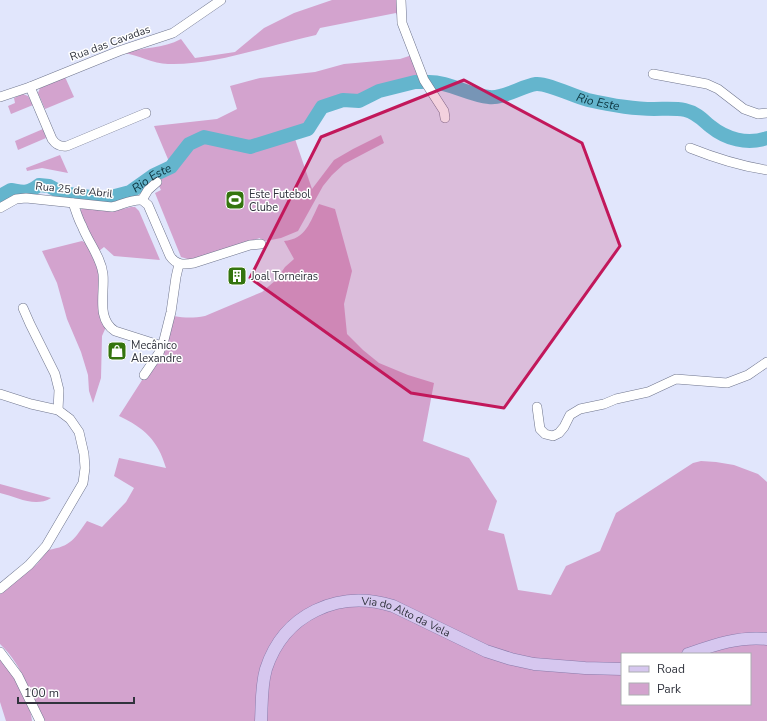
<svg xmlns="http://www.w3.org/2000/svg" width="767" height="721" font-family="'Nunito Sans',sans-serif">
<style>
.green{fill:#d3a3ce;fill-rule:evenodd}
.lines{fill:none;stroke-linecap:round;stroke-linejoin:round}
.river{stroke:#64b5cd;stroke-width:14}
.minor-casing{stroke:#6f758d;stroke-width:10}
.major-casing{stroke:#8a7aaa;stroke-width:13}
.minor{stroke:#fff;stroke-width:9}
.major{stroke:#d6c7ef;stroke-width:12}
.marked{fill:#c2185b;fill-opacity:0.2;stroke:#c2185b;stroke-width:3;stroke-linejoin:round}
.labels{text-anchor:middle;dominant-baseline:central;stroke-width:3;stroke-linejoin:round;paint-order:stroke}
.street-label{font-size:11px;fill:#30333d;stroke:#fff}
.poi-label{font-size:11px;fill:#30333d;stroke:#fff;text-anchor:start}
.water-label{font-size:12px;font-style:italic;fill:#0b333d;stroke:#fff}
</style>
<rect width="100%" height="100%" fill="#e1e6fc"/>
<g class="green">
<path d="M 332,0 L 398,0 L 399,19 L 396,13 L 320,28 L 316,35 C 299,39 282,43 265,48 C 234,56 201,65 168,64 C 153,64 139,55 123,53 C 143,47 163,49 181,39 L 195,58 L 235,52 L 264,28 L 294,13 Z"/>
<polygon points="411,53 422,78 382,87 358,98 345,98 322,104 306,126 250,145 205,135 187,142 170,164 154,126 217,119 237,109 230,86 260,78 315,72 344,64 400,59 409,56"/>
<polygon points="65,77 74,97 45,109 38,93 40,88"/>
<polygon points="23,94 28,96 33,105 11,114 8,106 15,103 14,98"/>
<polygon points="43,129 46,138 18,150 15,141"/>
<polygon points="381,135 384,143 344,164 332,175 323,186 298,231 281,238 261,242 260,238 191,260 181,257 155,193 161,190 155,178 172,169 191,146 206,141 251,150 294,136 312,189 334,160 353,149"/>
<polygon points="60,155 68,173 42,168 27,171 26,168"/>
<path d="M 319,204 L 335,209 L 352,271 L 344,304 L 347,334 L 363,350 L 379,363 L 408,375 L 434,383 L 423,441 L 469,458 L 497,501 L 488,530 L 504,534 L 518,590 L 551,595 L 566,566 L 600,551 L 616,513 L 693,463 L 701,461 L 716,462 L 734,465 L 758,474 L 767,482 L 767,721 L 44,721 C 28,693 25,668 0,644 L 0,594 L 37,564 L 48,550 C 72,546 74,539 87,521 L 102,527 L 126,502 L 134,488 L 114,476 L 119,458 L 166,468 C 158,440 144,428 119,416 L 144,377 L 174,316 C 185,318 194,318 205,316 L 262,292 L 276,280 L 285,267 L 294,259 L 284,241 C 306,239 310,222 319,204 ZM 622,654 L 750,654 L 750,704 L 622,704 Z"/>
<path d="M 131,207 L 135,207 L 139,211 L 160,260 L 114,256 L 104,247 L 99,251 C 93,238 85,226 80,212 L 82,208 C 98,211 115,212 131,207 Z"/>
<polygon points="82,241 86,243 98,264 106,327 102,336 101,378 93,403 89,391 88,375 81,352 67,319 57,283 42,251"/>
<path d="M 0,484 L 51,498 C 35,508 17,497 0,493 Z"/>
<path d="M 0,656 C 11,673 31,701 32,721 L 6,721 L 0,702 Z"/>
</g>
<g class="lines">
<g class="river">
<path id="s1" d="M 427,82 C 448,81 468,95 489,97 C 503,99 522,86 536,84 C 548,83 575,97 588,100 C 610,105 632,109 654,109 C 665,109 675,108 685,110 C 695,112 703,120 710,126 C 726,139 747,145 767,138"/>
<path id="s2" d="M 0,196 L 11,190 C 24,192 27,194 39,185 L 49,186 L 62,193 L 97,198 L 111,197 L 130,192 L 154,175 L 171,167 L 189,144 L 204,137 L 250,147 L 308,129 L 322,107 L 343,100 L 359,101 L 379,91 L 415,82 L 422,82"/>
</g>
<g class="minor-casing">
<g id="minor">
<polyline points="401,0 402,23 424,80 444,111 445,118"/>
<polyline points="653,74 707,84 718,89 744,109 758,114 767,113"/>
<path d="M 30,87 L 52,139 C 56,145 60,147 67,146 L 146,113"/>
<polyline points="0,97 30,87 119,51 173,33 221,0"/>
<path d="M 690,148 C 715,158 740,166 767,170"/>
<polyline points="142,200 148,190 157,182"/>
<path d="M 73,203 C 76,211 78,219 82,226 C 88,242 101,257 103,274 C 105,293 96,319 115,331 L 162,346"/>
<path d="M 0,208 L 16,199 L 26,198 L 112,207 C 122,205 131,199 142,200 L 148,205 L 170,256 C 176,265 183,265 194,263 L 250,245 L 261,244"/>
<polyline points="23,308 30,324 55,374 59,390 58,410"/>
<polyline points="144,375 159,353 164,340 171,312 176,277 179,264"/>
<polyline points="0,394 31,404 58,410 70,419 79,432 84,454 85,468 83,483 46,546 29,565 0,589"/>
<polyline points="537,407 540,429 545,434 553,436 559,433 564,427 570,415 580,409 604,404 616,399 648,392 676,379 727,383 748,375 767,362"/>
<polyline points="0,652 18,676 40,721"/>
</g>
</g>
<g class="major-casing">
<g id="major">
<path d="M 688,654 C 714,645 739,636 767,639"/>
<path id="s3" d="M 261,721 C 262,704 261,686 266,669 C 284,614 338,589 393,606 L 486,651 L 511,659 L 534,664 L 585,668 L 622,669"/>
</g>
</g>
<use href="#minor" class="minor"/>
<use href="#major" class="major"/>
</g>
<path class="marked" d="M 464,80 L 582,143 L 620,246 L 504,408 L 411,393 L 250,278 L 321,137 Z"/>
<defs>
<g id="stadium-square" transform="scale(1)"><rect x="-9" y="-9" width="18" height="18" rx="4" fill="#34740e" stroke="#fff"/><path d="M0-5a6.5 5 0 1 0 0 10a6.5 5 0 1 0 0-10ZM-3.5-1.8h7v3.6h-7Z" fill="#fff"/></g>
<g id="building-square" transform="scale(1)"><rect x="-9" y="-9" width="18" height="18" rx="4" fill="#34740e" stroke="#fff"/><path d="M-4-6H4V6H1V3H-1V6H-4ZM-2.5-4.3h1.7v1.8h-1.7ZM.8-4.3h1.7v1.8H.8ZM-2.5-1h1.7V.8h-1.7ZM.8-1h1.7V.8H.8Z" fill="#fff"/></g>
<g id="shop-square" transform="scale(1)"><rect x="-9" y="-9" width="18" height="18" rx="4" fill="#34740e" stroke="#fff"/><path d="M-5-2.5h2.3a2.7 3.5 0 0 1 5.4 0H5L5.5 6h-11ZM-1.5-2.5h3a1.5 2.3 0 0 0-3 0Z" fill="#fff"/></g>
</defs>
<g fill-rule="evenodd">
<use href="#stadium-square" x="235" y="200"/>
<use href="#building-square" x="237" y="276"/>
<use href="#shop-square" x="117" y="351"/>
</g>
<g class="labels">
<g class="street-label">
<text transform="translate(110 43) rotate(-20)">Rua das Cavadas</text>
<text transform="translate(74 190) rotate(6)">Rua 25 de Abril</text>
<text stroke="none"><textPath href="#s3" startOffset="226">Via do Alto da Vela</textPath></text>
</g>
<g class="poi-label">
<text x="249" y="194">Este Futebol<tspan x="249" dy="13">Clube</tspan></text>
<text x="251" y="276">Joal Torneiras</text>
<text x="131" y="345">Mecânico<tspan x="131" dy="13">Alexandre</tspan></text>
</g>
<g class="water-label">
<text stroke="none"><textPath href="#s1" startOffset="178">Rio Este</textPath></text>
<text stroke="none"><textPath href="#s2" startOffset="162">Rio Este</textPath></text>
</g>
</g>
<rect x="621" y="653" width="130" height="52" fill="#ffffff" stroke="#acadb1"/>
<rect x="629" y="666" width="20" height="6" fill="#d6c7ef" stroke="#acadb1"/>
<text x="657" y="673" font-size="12" fill="#30333d">Road</text>
<rect x="629" y="683" width="20" height="12" fill="#d3a3ce" stroke="#acadb1"/>
<text x="657" y="693" font-size="12" fill="#30333d">Park</text>
<path d="M18 697v6h116v-6" fill="none" stroke="#30333d" stroke-width="2"/>
<text x="24" y="697" font-size="12" fill="#30333d" stroke="#ffffff" stroke-width="3" paint-order="stroke">100 m</text>
</svg>
